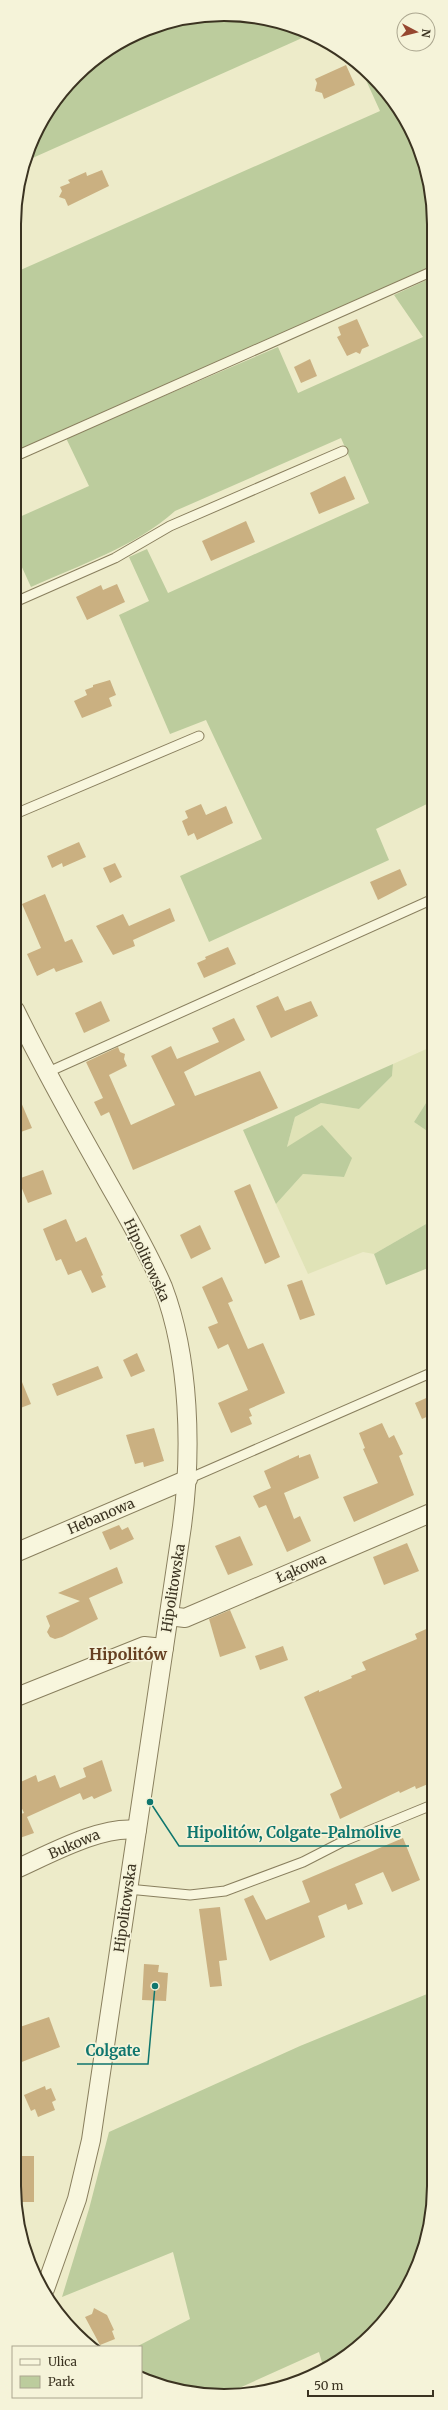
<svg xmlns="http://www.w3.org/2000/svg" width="448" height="2410" font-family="Merriweather,serif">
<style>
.farmland{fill:#e0e3b7}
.green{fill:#bccc9d}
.building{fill:#cab081}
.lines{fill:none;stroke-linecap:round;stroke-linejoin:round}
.service-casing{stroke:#897f5e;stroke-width:11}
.minor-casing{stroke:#897f5e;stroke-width:20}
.service{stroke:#f8f6dd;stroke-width:9}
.minor{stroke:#f8f6dd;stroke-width:18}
.labels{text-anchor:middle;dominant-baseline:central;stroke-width:3.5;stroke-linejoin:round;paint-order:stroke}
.street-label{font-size:14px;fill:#3b3321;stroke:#f5f3d9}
.quarter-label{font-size:16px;font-weight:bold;fill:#664022;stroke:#f5f3d9}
.rim{fill:none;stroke:#3b3321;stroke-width:2}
.leader{fill:none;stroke:#0f766e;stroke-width:1.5}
.callout-dot{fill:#0f766e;stroke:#f5f3d9;stroke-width:1.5}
.callout-label{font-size:15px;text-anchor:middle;font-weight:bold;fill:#0f766e;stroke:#f5f3d9;stroke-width:3.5;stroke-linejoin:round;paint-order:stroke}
</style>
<rect width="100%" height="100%" fill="#edebc9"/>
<polygon class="farmland" points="433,1046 433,1092 414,1122 433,1135 433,1220 374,1254 363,1252 308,1274 276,1204 303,1174 344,1177 287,1147 295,1117 321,1103 359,1109 392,1076 393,1064"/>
<g class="green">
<polygon points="251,16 311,34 28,160 42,119 96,58 169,21"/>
<polygon points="360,67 373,76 418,143 434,210 433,267 16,452 16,272 380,111"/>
<path d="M 433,277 L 433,801 L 376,829 L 389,860 L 209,942 L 180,876 L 262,839 L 206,720 L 170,734 L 119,615 L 149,601 L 129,557 L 147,549 L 168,593 L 369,503 L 341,438 L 175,511 C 135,547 79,565 31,587 L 15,552 L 15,519 L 89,486 L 66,438 L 278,347 L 298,393 L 423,337 L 394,295 Z"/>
<polygon points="393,1064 392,1076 359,1109 321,1103 295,1117 287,1147 322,1125 352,1158 344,1177 303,1174 276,1204 243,1130"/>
<polygon points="433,1092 433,1135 414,1122"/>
<polygon points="433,1220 433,1266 386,1285 374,1254"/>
<polygon points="432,1992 432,2213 406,2291 362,2344 323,2366 319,2352 228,2393 210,2396 141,2377 141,2347 136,2347 190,2319 173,2252 62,2297 89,2209 109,2132 300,2046"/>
</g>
<g class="building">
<polygon points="346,65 355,85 324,99 322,93 315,91 317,83 315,79"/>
<polygon points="102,170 109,186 68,206 65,199 59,197 62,191 60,187 70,183 68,180 86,172 87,176"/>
<polygon points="357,319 369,346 362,349 360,354 356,352 347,356 337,337 341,335 338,327"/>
<polygon points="310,359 317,376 301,383 294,367"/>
<polygon points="345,476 355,499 319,514 310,493"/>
<polygon points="246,521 255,542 211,561 202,541"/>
<polygon points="117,584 125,602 87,620 76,597 101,585 103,590"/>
<polygon points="110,680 116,695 109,698 112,706 82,718 74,701 87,695 85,690 93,687 93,685"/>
<polygon points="201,804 206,815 226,806 233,823 197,840 194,833 188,836 182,821 188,818 185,811"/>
<polygon points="79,842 86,857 63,867 62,863 52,868 47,856"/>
<polygon points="115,863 122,877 110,883 103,868"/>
<polygon points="400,869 407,885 378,900 370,882"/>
<polygon points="45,894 65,942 72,939 83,962 56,972 54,968 37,976 27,954 41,948 22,904"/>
<polygon points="170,908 175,921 133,940 135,946 113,955 96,926 123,914 129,926"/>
<polygon points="228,947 236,964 204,978 197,963 206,959 205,957"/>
<polygon points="278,996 285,1011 311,1001 318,1016 271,1038 256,1006"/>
<polygon points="101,1001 110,1021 84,1033 75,1013"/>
<polygon points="234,1018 245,1040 184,1072 195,1096 260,1071 278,1108 133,1170 109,1112 101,1116 94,1102 103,1098 86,1062 118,1047 120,1052 125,1054 124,1059 127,1066 109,1075 131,1125 175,1105 151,1056 171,1046 177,1059 219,1042 212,1028"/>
<polygon points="15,1088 32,1128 15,1134"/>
<polygon points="43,1170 52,1194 28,1203 18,1179"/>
<polygon points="250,1184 280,1257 265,1264 234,1191"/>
<polygon points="66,1219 76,1242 86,1237 103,1275 101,1276 106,1287 92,1293 81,1270 68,1275 61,1259 56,1261 43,1229"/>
<polygon points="200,1225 211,1249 191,1259 180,1235"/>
<polygon points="222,1277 233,1301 228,1303 248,1349 263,1343 285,1393 249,1409 252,1416 249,1417 252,1424 231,1433 218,1403 248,1390 228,1344 218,1349 208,1327 218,1323 202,1287"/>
<polygon points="302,1280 315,1315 300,1320 287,1285"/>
<polygon points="137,1353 145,1371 131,1377 123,1360"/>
<polygon points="15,1365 31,1404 15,1410"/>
<polygon points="98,1366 103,1378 57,1396 52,1384"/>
<polygon points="433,1395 433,1414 422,1419 415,1403"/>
<polygon points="382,1423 389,1438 394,1435 403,1454 399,1456 414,1495 354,1522 343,1497 378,1483 363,1449 365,1448 359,1433"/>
<polygon points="154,1428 164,1461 144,1467 143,1462 135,1464 126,1435"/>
<polygon points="310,1454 319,1478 284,1493 294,1519 300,1516 311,1541 287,1552 266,1505 259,1508 253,1496 271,1488 264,1471 299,1455 299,1458"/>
<polygon points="119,1525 122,1530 128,1527 134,1539 110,1550 102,1532"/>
<polygon points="240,1536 253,1565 228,1575 215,1546"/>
<polygon points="407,1543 419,1571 384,1585 373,1557"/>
<polygon points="117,1567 123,1583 89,1598 98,1619 62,1637 55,1639 50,1637 47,1632 50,1626 46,1616 80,1601 58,1593"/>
<polygon points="230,1610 246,1648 220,1657 209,1619"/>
<polygon points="433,1626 433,1782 416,1789 415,1786 400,1793 399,1791 340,1819 330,1794 342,1788 304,1697 319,1690 319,1692 352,1678 351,1676 366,1670 362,1662 417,1639 415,1634"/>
<polygon points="283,1646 288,1660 260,1670 255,1656"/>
<polygon points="102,1760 112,1791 94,1799 92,1796 83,1800 80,1793 27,1817 34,1833 14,1840 14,1816 24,1813 14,1791 14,1785 36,1775 38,1782 55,1775 60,1788 86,1777 83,1768"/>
<polygon points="403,1838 420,1880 392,1892 383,1872 355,1884 363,1904 348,1910 346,1904 318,1916 325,1937 270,1961 244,1899 253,1895 266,1920 310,1902 302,1881"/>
<polygon points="220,1907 227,1960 219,1961 222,1986 210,1987 199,1909"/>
<polygon points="144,1964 159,1965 158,1972 168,1973 166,2001 142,2000"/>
<polygon points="49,2017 60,2047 14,2065 14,2029"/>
<polygon points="45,2086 46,2090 51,2088 56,2100 52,2102 55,2110 38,2117 35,2109 31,2111 24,2095"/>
<rect x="20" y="2156" width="14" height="46"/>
<polygon points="94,2308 107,2315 114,2330 112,2331 115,2339 100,2345 85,2317 92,2314"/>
</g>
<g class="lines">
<g class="service-casing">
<g id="service">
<polyline points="16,456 433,271"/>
<polyline points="15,602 115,558 170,526 343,451"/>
<polyline points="15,814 199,736"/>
<polyline points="46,1073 433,899"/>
<polyline points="188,1479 433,1372"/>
<polyline points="128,1889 190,1895 225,1891 303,1862 344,1841 432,1805"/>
</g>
</g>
<g class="minor-casing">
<g id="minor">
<path d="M 15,1010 C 42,1065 71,1117 101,1170 C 122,1208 146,1247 163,1287 C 190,1358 192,1452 182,1526 L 91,2140 L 77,2199 L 45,2289"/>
<polyline points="15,1553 188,1479"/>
<polyline points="169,1616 185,1618 433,1512"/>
<polyline points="14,1698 144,1646 164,1648"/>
<path d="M 14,1870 C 48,1855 101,1825 137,1830"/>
</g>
</g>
<use href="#service" class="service"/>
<use href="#minor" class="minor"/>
</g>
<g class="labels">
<g class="street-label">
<text transform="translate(147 1260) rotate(65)">Hipolitowska</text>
<text transform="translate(101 1516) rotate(-23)">Hebanowa</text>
<text transform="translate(301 1568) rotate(-23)">Łąkowa</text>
<text transform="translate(173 1588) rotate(-81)">Hipolitowska</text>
<text transform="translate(74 1844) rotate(-23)">Bukowa</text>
<text transform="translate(125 1908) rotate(-82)">Hipolitowska</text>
</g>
<g class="quarter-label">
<text x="128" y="1654">Hipolitów</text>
</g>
</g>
<path d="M0 0H448V2410H0ZM224 21H224A203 203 0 0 1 427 224V2186A203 203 0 0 1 224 2389H224A203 203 0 0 1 21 2186V224A203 203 0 0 1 224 21Z" fill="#f5f3d9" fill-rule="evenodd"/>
<path class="rim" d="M224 21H224A203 203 0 0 1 427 224V2186A203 203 0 0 1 224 2389H224A203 203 0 0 1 21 2186V224A203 203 0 0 1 224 21Z"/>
<path class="leader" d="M150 1802L179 1846H409M155 1986L148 2064H77"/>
<g class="callout-dot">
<circle cx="150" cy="1802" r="4"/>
<circle cx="155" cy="1986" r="4"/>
</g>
<g class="callout-label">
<text x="294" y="1838">Hipolitów, Colgate-Palmolive</text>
<text x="113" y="2056">Colgate</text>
</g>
<rect x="12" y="2346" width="130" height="52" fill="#f5f3d9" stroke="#aba68f"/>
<rect x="20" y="2359" width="20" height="6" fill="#f8f6dd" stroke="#aba68f"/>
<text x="48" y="2366" font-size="12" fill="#3b3321">Ulica</text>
<rect x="20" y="2376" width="20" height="12" fill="#bccc9d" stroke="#aba68f"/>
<text x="48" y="2386" font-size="12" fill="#3b3321">Park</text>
<g transform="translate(416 32) rotate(97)"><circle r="19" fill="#f5f3d9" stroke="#aba68f"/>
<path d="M0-3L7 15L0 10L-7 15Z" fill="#964730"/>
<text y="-6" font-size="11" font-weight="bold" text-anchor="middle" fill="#3b3321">N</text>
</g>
<path d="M308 2390v6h125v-6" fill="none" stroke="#3b3321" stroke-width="2"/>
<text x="314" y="2390" font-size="12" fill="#3b3321" stroke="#f5f3d9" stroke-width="3" paint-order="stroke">50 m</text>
</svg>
